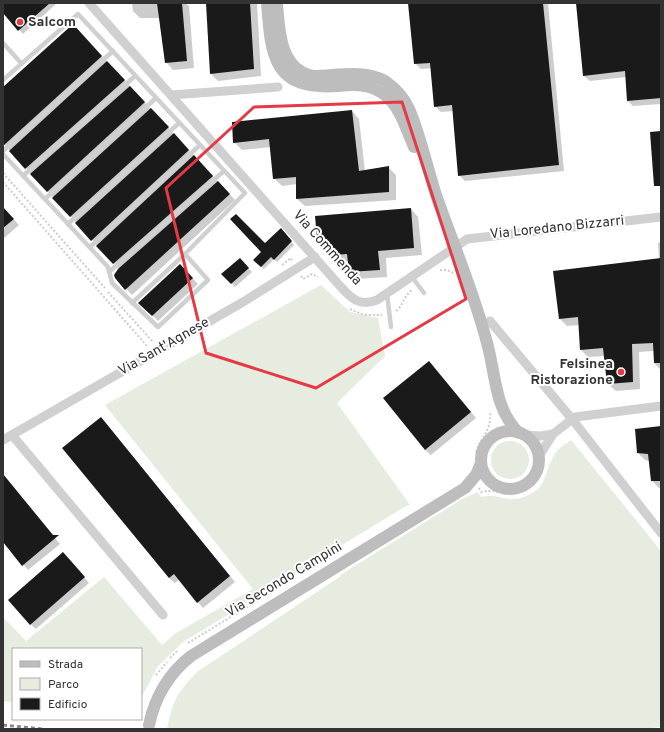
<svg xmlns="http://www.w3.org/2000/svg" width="664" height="732" font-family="Overpass,sans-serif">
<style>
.green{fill:#e6ecdf}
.shadow{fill:#0003}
.building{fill:#1a1a1a}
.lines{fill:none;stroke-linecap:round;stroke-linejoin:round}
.path{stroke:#cdcdcd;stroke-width:2;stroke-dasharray:2 2;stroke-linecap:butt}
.lane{stroke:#d0d0d0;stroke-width:4.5}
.street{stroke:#d0d0d0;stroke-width:9}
.secondary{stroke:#bdbdbd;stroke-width:12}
.rail{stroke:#888;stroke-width:3;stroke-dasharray:4 3;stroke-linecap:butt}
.marked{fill:none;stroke:#e63946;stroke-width:3;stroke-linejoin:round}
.poi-dot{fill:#e63946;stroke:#fff;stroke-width:1.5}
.labels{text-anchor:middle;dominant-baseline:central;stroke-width:4;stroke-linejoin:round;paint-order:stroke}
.poi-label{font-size:14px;font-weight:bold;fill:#333;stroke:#fff;text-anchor:start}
.street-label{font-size:14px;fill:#333;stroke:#fff}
</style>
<rect width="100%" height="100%" fill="#fff"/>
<g class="green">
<polygon points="321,285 350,312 378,318 385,356 337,403 410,505 406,506 183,642 158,666 141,698 141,649 13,649 13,702 3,701 3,617 26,641 104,577 162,645 176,633 253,589 105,405"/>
<path d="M 571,440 L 661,551 L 661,727 L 643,729 L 167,729 C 173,700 177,693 197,672 L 341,576 L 340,575 L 464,498 L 478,492 L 481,497 C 498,493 506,502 521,498 C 550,489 542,474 555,454 C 558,448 566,444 571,440 Z"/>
<circle cx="510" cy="460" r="19"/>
</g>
<g class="shadow">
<polygon points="3,3 57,3 23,34 3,11"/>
<polygon points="132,3 186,3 189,6 194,68 173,70 166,62 160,18 140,18 133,11"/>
<polygon points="207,3 257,3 261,76 218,81 211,74"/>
<polygon points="409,3 548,3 564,171 465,181 459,175 454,111 441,112 435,106 432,68 421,69 415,63"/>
<polygon points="577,3 661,3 661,104 633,106 628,101 626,77 590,81 584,76"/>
<polygon points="78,30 235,200 132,295 116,278 119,269 3,143 3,89"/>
<polygon points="352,111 359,119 365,171 389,168 396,175 396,200 305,206 297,199 297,184 282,186 274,178 271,147 242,150 234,142"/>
<polygon points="3,208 19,225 3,239"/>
<polygon points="411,209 418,217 422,255 386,258 387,277 357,279 350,272 349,261 342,262 318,238"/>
<polygon points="281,229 294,245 277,262 274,259 264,269 255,260 263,252 265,245"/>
<polygon points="661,242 661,370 655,364 654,351 639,352 640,389 616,391 608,384 605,356 588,357 581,350 579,325 567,326 560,319 659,259 658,243"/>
<polygon points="243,263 252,272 235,287 223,274"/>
<polygon points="186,271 198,284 158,321 140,303"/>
<polygon points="434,368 476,418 431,455 425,450"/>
<polygon points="106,424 235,582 203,608 179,580 175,583 169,578 64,448"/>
<polygon points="661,427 661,488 659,488 652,481 649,461 645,460 638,453"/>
<polygon points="3,475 60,544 28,570 3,541"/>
<polygon points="69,559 89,583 36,629 30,624"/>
</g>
<g class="building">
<polygon points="3,3 50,3 18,31 3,13"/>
<polygon points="157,3 182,3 187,61 165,63"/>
<polygon points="206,3 250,3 254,69 210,74"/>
<polygon points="408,3 543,3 559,165 458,176 452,105 434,107 430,63 414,64"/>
<polygon points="576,3 660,3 661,98 627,101 625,71 583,76"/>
<polygon points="73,24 102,56 3,146 3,87"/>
<polygon points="107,61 125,80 25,169 9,151"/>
<polygon points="130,86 145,102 47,192 30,174"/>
<polygon points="151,108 169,127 70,217 52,198"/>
<polygon points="352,110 359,171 389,166 389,192 296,199 296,177 273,179 269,139 233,143 232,122"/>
<polygon points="661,131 661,186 654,186 650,132"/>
<polygon points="174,133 189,150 91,241 75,223"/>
<polygon points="194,155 213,176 113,264 96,246"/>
<polygon points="218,181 230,194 125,290 115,278 114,275 118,269"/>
<polygon points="3,207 14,219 3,228"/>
<polygon points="411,208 414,248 378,251 380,270 349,272 347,254 334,255 317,238 315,216"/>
<polygon points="236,214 265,243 281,228 292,241 274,260 271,257 261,267 253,260 261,252 230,219"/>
<polygon points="240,258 249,268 231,284 221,274"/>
<polygon points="661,258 661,363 654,363 653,343 632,344 633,382 607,384 603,348 580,350 578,317 559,319 553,271"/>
<polygon points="180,264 193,278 152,316 138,303"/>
<polygon points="429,361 471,412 425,450 383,398"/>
<polygon points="101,417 230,576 197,603 174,574 169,578 62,448"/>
<polygon points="661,426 661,481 651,481 648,454 637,453 635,429"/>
<polygon points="3,474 53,535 59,535 22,566 3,542"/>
<polygon points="63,552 85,577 30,625 8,600"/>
</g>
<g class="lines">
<g class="path">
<polyline points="3,173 105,288"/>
<polyline points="3,182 147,346"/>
<polyline points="282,265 291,258 292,260"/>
<polyline points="440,270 447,270 453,273"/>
<polyline points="301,276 303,279 312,274 318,277"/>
<polyline points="108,292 153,342"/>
<polyline points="350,309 364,315 382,315"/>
<path d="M 396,311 C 403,306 403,297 412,290"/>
<path d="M 476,452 C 482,435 492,431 490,411"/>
<path d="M 479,488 L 481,492 C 492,489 499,493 509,494 C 527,494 539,480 543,464"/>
<polyline points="188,643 283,585"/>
<polyline points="170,658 178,650"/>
<polyline points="156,675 167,662"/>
</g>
<g class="lane">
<polyline points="3,43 21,63"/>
<polyline points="3,80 78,14 245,193 185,254 208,280 158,327 112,283 108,267 3,154"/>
<polyline points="3,151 113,51"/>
<polyline points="23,176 135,76"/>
<polyline points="45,199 156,98"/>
<polyline points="68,224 179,123"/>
<polyline points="90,247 200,145"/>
<polyline points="109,272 224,171"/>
<polyline points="412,277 424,293"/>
<polyline points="387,294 391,327"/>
<polyline points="132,303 185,254"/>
</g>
<g class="street">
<path d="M 89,3 L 340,286 C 351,298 359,307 377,300 L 467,239 L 661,217"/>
<polyline points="171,95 278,87"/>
<polyline points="490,321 572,419 661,533"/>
<polyline points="12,435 163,615"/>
<polyline points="524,435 541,436 553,434"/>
<polyline points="3,440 243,302 315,257"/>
<polyline points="539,456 553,434 575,417 661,406"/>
</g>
<g class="secondary">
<path d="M 267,3 C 271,56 273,91 338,86 C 355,84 370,84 385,95 C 401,108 406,129 414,147"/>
<path d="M 277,3 C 279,30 280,70 313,76 C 336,76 364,69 385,81 C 395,88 405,99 410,111 C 421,138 427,167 436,195 C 453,244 474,292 487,343 C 496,374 494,409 519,433"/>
<circle cx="510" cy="460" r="29"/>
<path d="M 149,725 C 155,697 168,674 191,656 L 465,488 L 476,475 L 481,463"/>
</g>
<polyline class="rail" points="3,725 42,729"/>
</g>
<path class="marked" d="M 402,102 L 466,299 L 316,388 L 206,353 L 166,188 L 254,107 Z"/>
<g class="poi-dot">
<circle cx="20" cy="22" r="4"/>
<circle cx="621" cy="372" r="4"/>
</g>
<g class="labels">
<g class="poi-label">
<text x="28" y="22">Salcom</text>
<text x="613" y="364" text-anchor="end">Felsinea<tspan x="613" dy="16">Ristorazione</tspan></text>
</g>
<g class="street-label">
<text transform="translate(557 228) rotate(-6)">Via Loredano Bizzarri</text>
<text transform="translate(327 248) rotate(48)">Via Commenda</text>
<text transform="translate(164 347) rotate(-30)">Via Sant'Agnese</text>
<text transform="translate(284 580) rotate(-31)">Via Secondo Campini</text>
</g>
</g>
<rect width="664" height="732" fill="none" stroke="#333333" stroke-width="8"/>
<rect x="12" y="648" width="130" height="72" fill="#ffffff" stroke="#adadad"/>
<rect x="20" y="661" width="20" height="6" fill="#bdbdbd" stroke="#adadad"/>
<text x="48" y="668" font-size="12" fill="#333333">Strada</text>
<rect x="20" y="678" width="20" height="12" fill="#e6ecdf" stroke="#adadad"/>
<text x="48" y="688" font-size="12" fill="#333333">Parco</text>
<rect x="20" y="698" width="20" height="12" fill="#1a1a1a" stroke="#adadad"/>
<text x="48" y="708" font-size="12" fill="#333333">Edificio</text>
</svg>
